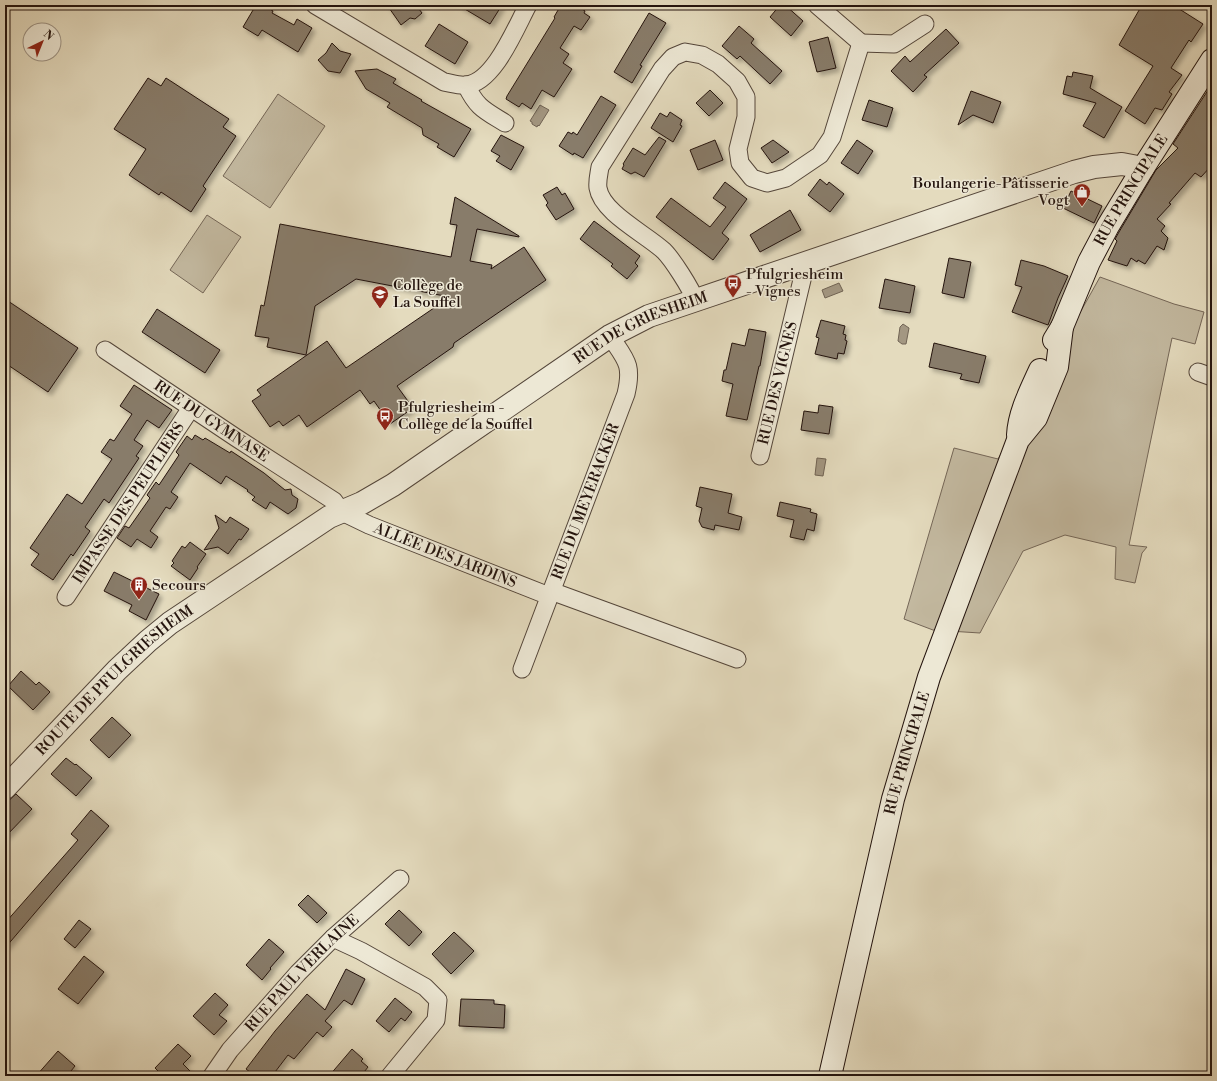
<svg xmlns="http://www.w3.org/2000/svg" width="1217" height="1081" font-family="'Libre Bodoni',serif">
<style>
.green{fill:#c3b9a0;stroke:#746657}
.water{fill:#a39782;stroke:#706354}
.building{fill:#887b6a;stroke:#24140e;filter:url(#shadow)}
.lines{fill:none;stroke-linecap:round;stroke-linejoin:round}
.minor-casing{stroke:#54463a;stroke-width:19}
.tertiary-casing{stroke:#54463a;stroke-width:24}
.secondary-casing{stroke:#24140e;stroke-width:24}
.minor{stroke:#ede8d5;stroke-width:17}
.tertiary{stroke:#ede8d5;stroke-width:22}
.secondary{stroke:#ede8d5;stroke-width:22}
.labels{text-anchor:middle;dominant-baseline:central;stroke-width:3;stroke-linejoin:round;paint-order:stroke}
.poi-label{font-size:15px;fill:#24140e;stroke:#ede8d5;text-anchor:start}
.street-label{font-size:15px;fill:#24140e;stroke:#ede8d5}
</style>
<defs>
<filter id="shadow"><feDropShadow dx="3.5" dy="3.5" stdDeviation="2" flood-color="#0004"/></filter>
</defs>
<rect width="100%" height="100%" fill="#e4dbbe"/>
<filter id="stains"><feTurbulence type="fractalNoise" baseFrequency=".005" numOctaves="4"/><feColorMatrix values="0 0 0 0 .2 0 0 0 0 .09 0 0 0 0 .02 0 0 0 .5 -.17"/></filter>
<radialGradient id="worn" r=".72"><stop offset=".6" stop-color="#630" stop-opacity="0"/><stop offset="1" stop-color="#630" stop-opacity=".3"/></radialGradient>
<g class="green">
<polygon points="278,94 325,126 270,208 223,176"/>
<polygon points="207,215 241,237 203,293 170,270"/>
<polygon points="1100,277 1174,304 1204,312 1195,344 1172,338 1129,545 1147,547 1142,553 1135,583 1115,579 1116,547 1065,535 1023,551 980,633 933,630 904,619 954,448 998,459"/>
</g>
<g class="water">
<polygon points="540,105 549,110 539,126 538,125 537,127 532,124 532,122 530,121"/>
<polygon points="839,283 843,291 825,298 822,290"/>
<polygon points="903,324 909,328 906,344 902,344 898,341 900,327"/>
<polygon points="817,458 826,459 823,476 815,475"/>
</g>
<g class="building">
<polygon points="256,5 263,5 273,11 272,13 294,25 297,19 312,28 298,52 262,30 258,36 243,27"/>
<polygon points="387,5 416,5 422,13 415,19 410,18 401,25"/>
<polygon points="458,5 502,5 490,24"/>
<polygon points="561,5 576,5 585,11 584,13 590,17 581,30 574,26 560,48 569,54 563,63 572,69 554,97 542,90 531,109 522,103 519,107 506,99 507,96 555,18 554,17"/>
<polygon points="780,5 785,5 803,21 791,36 770,17"/>
<polygon points="1142,5 1173,5 1203,24 1191,42 1189,40 1171,68 1182,75 1169,92 1172,94 1162,110 1155,108 1145,124 1125,111 1153,66 1119,45"/>
<polygon points="649,13 666,23 640,65 642,66 632,83 614,72"/>
<polygon points="439,24 468,42 455,64 425,46"/>
<polygon points="739,26 754,39 751,43 782,71 770,84 740,56 737,59 722,46"/>
<polygon points="946,29 959,43 924,75 927,77 913,92 891,71 905,56 910,62"/>
<polygon points="828,37 836,68 817,72 809,42"/>
<polygon points="332,43 340,51 351,54 340,73 328,71 318,60 326,53"/>
<polygon points="377,69 396,79 393,83 422,100 421,101 471,129 454,157 437,147 439,144 423,135 422,128 387,107 390,103 366,89 355,71"/>
<polygon points="1073,72 1093,76 1090,88 1122,107 1104,138 1083,126 1096,103 1063,94 1067,76 1072,77"/>
<polygon points="148,78 161,86 166,78 229,119 223,127 236,136 203,186 206,189 191,212 161,192 159,195 129,175 146,149 114,129"/>
<polygon points="1212,84 1212,165 1201,177 1195,173 1169,203 1171,204 1157,219 1165,226 1161,231 1168,238 1164,250 1157,246 1145,264 1138,260 1137,262 1131,258 1127,266 1108,260 1117,241 1115,239 1119,232 1156,170 1178,148 1173,144"/>
<polygon points="710,90 723,103 709,116 696,103"/>
<polygon points="971,91 1001,102 993,123 973,115 958,125"/>
<polygon points="601,96 616,105 583,158 574,153 573,155 559,146 568,132 572,134 573,132 577,135"/>
<polygon points="869,100 893,108 887,127 862,120"/>
<polygon points="670,112 682,120 680,125 682,126 673,142 651,128 660,113 667,117"/>
<polygon points="501,135 524,147 511,170 496,161 500,156 491,151"/>
<polygon points="659,137 666,141 644,177 635,172 631,174 622,169 624,165 623,164 633,148 645,155"/>
<polygon points="715,140 723,160 698,170 690,150"/>
<polygon points="773,140 789,152 772,163 761,148"/>
<polygon points="857,140 873,151 858,174 841,163"/>
<polygon points="820,179 827,185 829,182 844,194 830,212 808,195"/>
<polygon points="725,182 747,199 722,233 729,239 713,260 656,217 671,198 710,227 726,207 713,198"/>
<polygon points="557,187 562,195 565,193 574,209 556,220 546,205 548,203 543,195"/>
<polygon points="1071,191 1102,206 1094,223 1063,208"/>
<polygon points="455,197 519,236 519,237 477,229 470,261 492,265 491,269 524,247 546,280 454,343 453,347 397,386 413,408 390,424 374,401 370,404 360,390 307,427 299,415 283,426 279,421 270,427 252,401 261,395 257,390 327,341 346,368 450,297 356,279 315,306 306,355 267,347 269,338 255,336 261,305 264,306 280,224 451,257 457,225 450,224"/>
<polygon points="790,210 801,230 760,252 750,235"/>
<polygon points="594,221 640,256 635,263 638,266 627,279 611,266 613,264 580,239"/>
<polygon points="949,258 971,262 964,298 942,293"/>
<polygon points="1021,260 1044,266 1068,276 1058,298 1048,325 1012,312 1022,287 1015,285"/>
<polygon points="885,279 915,286 910,313 879,308"/>
<polygon points="5,299 78,348 48,392 5,363"/>
<polygon points="157,309 220,350 205,373 142,332"/>
<polygon points="821,320 845,326 843,334 846,335 845,340 847,341 844,354 838,353 837,359 815,354 819,338 816,337"/>
<polygon points="749,329 766,332 760,366 759,366 747,420 726,416 733,384 722,381 724,370 726,370 732,343 745,346"/>
<polygon points="934,343 986,356 979,383 960,379 962,374 929,367"/>
<polygon points="134,385 172,410 159,428 147,420 134,440 143,446 136,456 139,458 109,503 104,499 85,527 90,531 73,556 71,554 53,580 31,565 39,554 30,548 67,494 82,504 112,459 101,452 110,439 114,441 132,414 120,406"/>
<polygon points="819,405 833,407 829,434 801,430 804,411 818,413"/>
<polygon points="195,435 203,440 205,438 230,453 231,451 264,473 285,490 291,489 292,495 298,499 296,508 288,514 270,502 266,509 252,500 255,497 247,491 248,490 226,476 221,484 190,463 171,492 178,497 170,509 166,507 150,531 158,537 151,548 137,539 131,547 117,538 125,526 129,528 150,498 147,495 156,482 159,485 179,455 176,452 187,436 192,440"/>
<polygon points="700,487 732,494 728,513 742,517 739,530 715,525 714,530 702,527 699,521 702,508 696,506"/>
<polygon points="780,502 811,509 810,512 817,514 814,531 807,529 804,540 790,537 794,520 777,516"/>
<polygon points="215,515 226,523 230,517 249,529 241,540 239,539 228,554 218,547 204,550 219,528"/>
<polygon points="190,542 206,554 197,567 198,568 190,580 171,566 174,563 172,561 182,546 185,548"/>
<polygon points="114,572 159,594 146,620 129,611 132,605 104,591"/>
<polygon points="21,671 36,685 39,682 50,692 33,710 8,686"/>
<polygon points="112,717 131,735 109,758 90,740"/>
<polygon points="66,758 75,765 76,764 92,778 76,796 51,774"/>
<polygon points="16,794 32,809 5,837 5,804"/>
<polygon points="91,810 109,826 5,948 5,923 78,840 71,834"/>
<polygon points="308,895 327,913 317,923 298,905"/>
<polygon points="399,910 422,932 409,946 385,924"/>
<polygon points="79,920 91,929 75,948 64,939"/>
<polygon points="454,932 474,951 451,974 432,954"/>
<polygon points="269,939 284,952 270,968 271,969 262,980 246,965"/>
<polygon points="84,956 104,972 78,1004 58,989"/>
<polygon points="346,969 365,979 352,1005 344,1000 325,1021 332,1027 323,1037 317,1032 294,1059 288,1055 272,1076 255,1076 246,1069 275,1031 307,994 325,1010"/>
<polygon points="215,993 228,1005 219,1015 227,1021 214,1035 193,1016"/>
<polygon points="395,998 412,1012 405,1021 401,1018 389,1032 376,1021"/>
<polygon points="461,999 494,1000 494,1004 505,1005 504,1028 459,1026"/>
<polygon points="178,1044 191,1056 183,1064 195,1076 163,1076 155,1068"/>
<polygon points="352,1049 363,1059 361,1061 368,1067 361,1076 329,1076"/>
<polygon points="58,1051 75,1066 67,1076 36,1076"/>
</g>
<g class="lines">
<g class="minor-casing">
<g id="minor">
<path d="M 315,5 L 444,82 C 451,83 459,86 466,85 C 494,83 516,27 528,5"/>
<polyline points="817,5 861,43"/>
<polyline points="861,43 894,44 925,24"/>
<path d="M 466,85 C 477,108 484,110 505,123"/>
<path d="M 695,300 C 691,288 672,259 664,251 C 646,234 602,213 598,188 C 597,181 599,174 600,167 L 662,69 L 673,57 L 685,52 L 702,55 L 718,64 L 737,81 L 746,97 L 746,117 L 738,149 L 740,163 L 752,178 L 767,183 L 786,178 L 820,155 L 832,137 L 861,43"/>
<path id="s1" d="M 105,350 L 235,437 L 334,501 L 342,512 L 369,525 L 549,596"/>
<polyline points="1198,372 1212,377"/>
<path id="s2" d="M 760,456 L 806,263"/>
<polyline points="551,591 737,659"/>
<path id="s3" d="M 66,597 L 191,408"/>
<path id="s4" d="M 522,669 L 626,394 C 633,364 626,360 610,336"/>
<polyline points="333,938 361,951 425,987 438,1000 436,1020 390,1076"/>
<path id="s5" d="M 212,1076 L 230,1050 L 298,973 L 333,938 L 400,879"/>
</g>
</g>
<g class="tertiary-casing">
<g id="tertiary">
<path id="s6" d="M 5,788 L 117,670 L 148,641 L 170,623 L 329,517 L 362,503 L 393,485 L 610,336 L 649,316 L 1074,172 L 1094,167 L 1122,164 L 1143,168"/>
</g>
</g>
<g class="secondary-casing">
<g id="secondary">
<path id="s7" d="M 1054,340 L 1062,327 L 1089,262 L 1108,226 L 1143,168 L 1212,60"/>
<path d="M 1018,435 C 1019,413 1031,390 1040,370"/>
<path id="s8" d="M 830,1076 L 893,799 L 929,677 L 1015,448 L 1018,440 L 1036,418 L 1057,367 L 1062,327"/>
</g>
</g>
<use href="#minor" class="minor"/>
<use href="#tertiary" class="tertiary"/>
<use href="#secondary" class="secondary"/>
</g>
<defs>
<g id="shop-pin" transform="scale(0.9)"><path d="M0 17L-7.5 6A9.5 9.5 0 1 1 7.5 6Z" fill="#8f2418" stroke="#ede8d5"/><path d="M-5-2.5h2.3a2.7 3.5 0 0 1 5.4 0H5L5.5 6h-11ZM-1.5-2.5h3a1.5 2.3 0 0 0-3 0Z" fill="#fff"/></g>
<g id="bus-pin" transform="scale(0.9)"><path d="M0 17L-7.5 6A9.5 9.5 0 1 1 7.5 6Z" fill="#8f2418" stroke="#ede8d5"/><path d="M-5-6H5V4H4V6H2V4H-2V6H-4V4H-5ZM-3.5-4V0h7V-4ZM-3.5 1.2v1.5H-2V1.2ZM2 1.2v1.5H3.5V1.2Z" fill="#fff"/></g>
<g id="school-pin" transform="scale(0.9)"><path d="M0 17L-7.5 6A9.5 9.5 0 1 1 7.5 6Z" fill="#8f2418" stroke="#ede8d5"/><path d="M0-5L7-2L0 1L-7-2ZM-4 1L0 2.5L4 1V4Q0 6-4 4Z" fill="#fff"/></g>
<g id="building-pin" transform="scale(0.9)"><path d="M0 17L-7.5 6A9.5 9.5 0 1 1 7.5 6Z" fill="#8f2418" stroke="#ede8d5"/><path d="M-4-6H4V6H1V3H-1V6H-4ZM-2.5-4.3h1.7v1.8h-1.7ZM.8-4.3h1.7v1.8H.8ZM-2.5-1h1.7V.8h-1.7ZM.8-1h1.7V.8H.8Z" fill="#fff"/></g>
</defs>
<g fill-rule="evenodd">
<use href="#shop-pin" x="1082" y="192"/>
<use href="#bus-pin" x="733" y="283"/>
<use href="#school-pin" x="380" y="294"/>
<use href="#bus-pin" x="385" y="416"/>
<use href="#building-pin" x="139" y="585"/>
</g>
<g class="labels">
<g class="poi-label">
<text x="1069" y="183" text-anchor="end">Boulangerie-Pâtisserie<tspan x="1069" dy="17">Vogt</tspan></text>
<text x="746" y="274">Pfulgriesheim<tspan x="746" dy="17">- Vignes</tspan></text>
<text x="393" y="285">Collège de<tspan x="393" dy="17">La Souffel</tspan></text>
<text x="398" y="407">Pfulgriesheim -<tspan x="398" dy="17">Collège de la Souffel</tspan></text>
<text x="152" y="585">Secours</text>
</g>
<g class="street-label">
<text stroke="none"><textPath href="#s7" startOffset="169">RUE PRINCIPALE</textPath></text>
<text stroke="none"><textPath href="#s6" startOffset="791">RUE DE GRIESHEIM</textPath></text>
<text stroke="none"><textPath href="#s2" startOffset="75">RUE DES VIGNES</textPath></text>
<text stroke="none"><textPath href="#s1" startOffset="128">RUE DU GYMNASE</textPath></text>
<text stroke="none"><textPath href="#s4" startOffset="179">RUE DU MEYERACKER</textPath></text>
<text stroke="none"><textPath href="#s3" startOffset="113">IMPASSE DES PEUPLIERS</textPath></text>
<text stroke="none"><textPath href="#s1" startOffset="400">ALLÉE DES JARDINS</textPath></text>
<text stroke="none"><textPath href="#s6" startOffset="154">ROUTE DE PFULGRIESHEIM</textPath></text>
<text stroke="none"><textPath href="#s8" startOffset="332">RUE PRINCIPALE</textPath></text>
<text stroke="none"><textPath href="#s5" startOffset="137">RUE PAUL VERLAINE</textPath></text>
</g>
</g>
<rect width="1217" height="1081" fill="none" stroke="#e4dbbe" stroke-width="20"/>
<rect x="6" y="6" width="1205" height="1069" fill="none" stroke="#24140e" stroke-width="2"/>
<rect x="10" y="10" width="1197" height="1061" fill="none" stroke="#24140e"/>
<g transform="translate(42 42) rotate(43)"><circle r="19" fill="#ede8d5" stroke="#9d9385"/>
<path d="M0-3L7 15L0 10L-7 15Z" fill="#8f2418"/>
<text y="-6" font-size="11" font-weight="bold" text-anchor="middle" fill="#24140e">N</text>
</g>
<rect width="100%" height="100%" filter="url(#stains)"/>
<rect width="100%" height="100%" fill="url(#worn)"/>
</svg>
